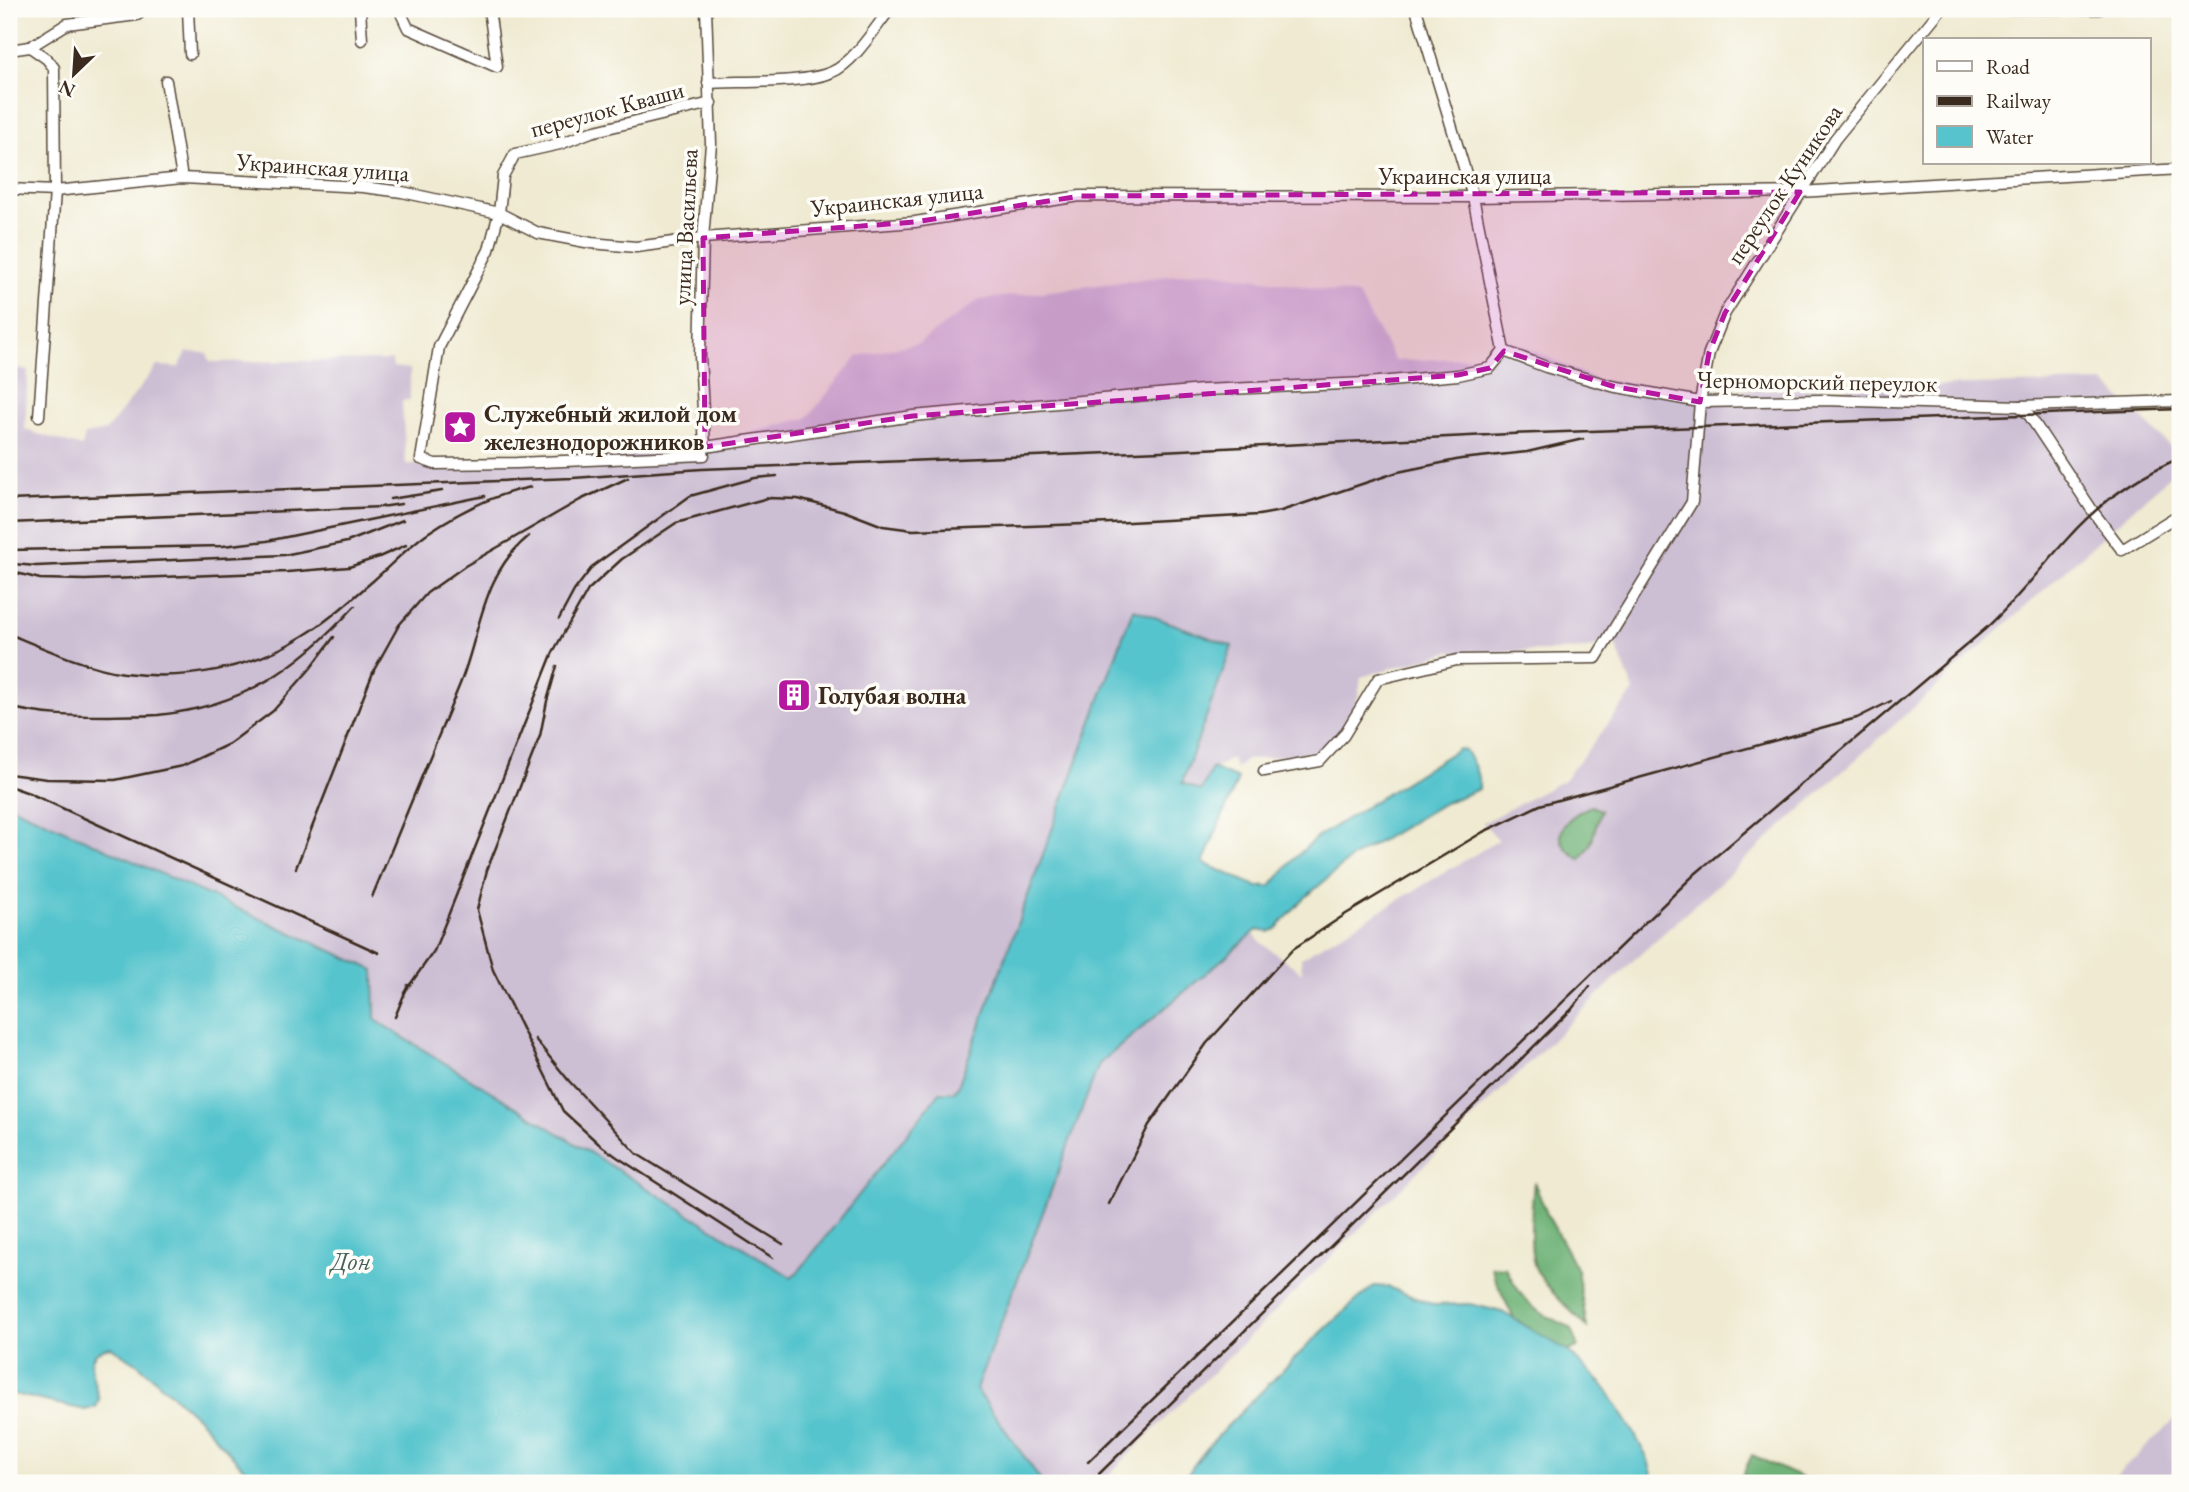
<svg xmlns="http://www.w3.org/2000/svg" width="2189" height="1492" font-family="'EB Garamond',serif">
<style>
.industrial{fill:#ccbed3}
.forest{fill:#6fb378;stroke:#556e4b;stroke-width:2}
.water{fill:#57c4cd;stroke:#497776;stroke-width:2}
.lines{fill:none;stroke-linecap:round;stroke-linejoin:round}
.minor-casing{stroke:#564739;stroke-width:13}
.minor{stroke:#fff;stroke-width:10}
.rail{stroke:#3b2a1e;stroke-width:2.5}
.marked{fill:#b5179e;fill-opacity:0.2;stroke:#b5179e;stroke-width:5;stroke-dasharray:14 9;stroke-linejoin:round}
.labels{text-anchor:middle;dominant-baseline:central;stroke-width:7;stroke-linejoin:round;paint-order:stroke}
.street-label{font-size:24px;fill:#3b2a1e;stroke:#fdfcf7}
.poi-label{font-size:24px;font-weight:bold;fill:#3b2a1e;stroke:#fdfcf7;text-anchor:start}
.water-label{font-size:26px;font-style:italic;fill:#45605b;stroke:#fdfcf7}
</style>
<rect width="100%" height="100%" fill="#fdfcf7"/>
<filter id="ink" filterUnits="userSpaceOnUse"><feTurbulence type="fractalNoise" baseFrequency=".0143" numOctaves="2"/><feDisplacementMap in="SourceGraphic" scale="14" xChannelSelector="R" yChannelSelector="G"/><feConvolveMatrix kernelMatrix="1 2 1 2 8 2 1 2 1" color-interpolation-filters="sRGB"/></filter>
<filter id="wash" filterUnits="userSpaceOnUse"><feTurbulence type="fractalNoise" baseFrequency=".00686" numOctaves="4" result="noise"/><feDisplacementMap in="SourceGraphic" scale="28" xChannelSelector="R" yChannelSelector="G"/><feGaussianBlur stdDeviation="1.57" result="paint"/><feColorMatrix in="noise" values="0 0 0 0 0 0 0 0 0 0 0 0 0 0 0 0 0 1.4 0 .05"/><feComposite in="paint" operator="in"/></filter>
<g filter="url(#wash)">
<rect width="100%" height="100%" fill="#efead1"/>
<g class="industrial">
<polygon points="1207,271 1358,295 1395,361 1486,357 1512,341 1596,380 1696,391 2104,382 2180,456 2180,467 1636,958 1109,1474 1113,1483 1043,1483 976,1389 1099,1064 1253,933 1260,942 1302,973 1301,958 1499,840 1483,823 1564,780 1634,691 1614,641 1587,649 1553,651 1449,652 1361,677 1358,697 1347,722 1331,742 1316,752 1246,760 1236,769 1231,758 1213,770 1201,792 1182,784 1232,647 1023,914 958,1086 953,1092 944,1090 940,1092 799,1271 790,1277 380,1023 375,1018 374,970 9,805 9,367 28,371 25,430 82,447 85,435 106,431 157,366 179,367 187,352 207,353 210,362 392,360 393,367 410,369 410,400 402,401 406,465 619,456 623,444 694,447 807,418 858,356 919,343 979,300"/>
<polygon points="2180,1414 2180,1483 2109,1483"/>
</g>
<g class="forest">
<path d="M 1591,806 L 1601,810 C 1594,829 1594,845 1580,859 C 1546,839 1562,819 1591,806 Z"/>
<path d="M 1534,1182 L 1547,1214 L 1577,1270 L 1587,1327 C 1570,1309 1547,1291 1536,1269 C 1527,1252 1532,1202 1534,1182 Z"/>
<path d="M 1492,1267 L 1506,1268 C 1524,1304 1532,1311 1570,1327 L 1578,1347 L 1568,1351 L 1514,1319 L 1494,1277 Z"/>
<polygon points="1752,1455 1812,1483 1741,1483 1741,1478"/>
</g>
<g class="water">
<path d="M 1133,609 L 1232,646 L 1182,783 L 1201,791 L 1212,768 L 1238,779 L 1203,863 L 1258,887 L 1271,886 L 1294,859 L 1316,838 L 1458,749 L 1465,750 C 1473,763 1480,774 1479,789 L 1444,803 L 1350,859 L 1300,902 L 1276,929 L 1269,932 L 1257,930 L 1099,1064 L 976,1389 L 1043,1483 L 257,1483 L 199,1419 L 138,1364 L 111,1347 C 78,1352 95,1380 99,1400 L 96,1407 L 85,1410 L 9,1393 L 9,805 L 374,970 L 375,1018 L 380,1023 L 791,1277 L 799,1271 L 940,1092 L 953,1092 L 958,1086 Z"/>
<path d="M 1374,1286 L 1388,1287 L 1434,1305 L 1470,1304 L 1502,1312 L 1568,1351 L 1604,1386 L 1633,1431 L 1647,1458 L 1655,1483 L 1183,1483 C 1199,1452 1228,1426 1252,1401 C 1292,1361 1330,1322 1374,1286 Z"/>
</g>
</g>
<g filter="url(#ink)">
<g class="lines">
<g class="minor-casing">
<g id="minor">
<polyline points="188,9 190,54"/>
<polyline points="360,9 362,40"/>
<polyline points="399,9 408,28 497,67 489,9"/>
<polyline points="706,9 711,144 703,238 700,356 705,447 913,416 1203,390 1367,383 1458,375 1490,368 1504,351"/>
<polyline points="1416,9 1473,197 1504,351"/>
<polyline points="1993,9 2100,9"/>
<polyline points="30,47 47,59 54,68 55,191 39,416"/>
<polyline points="9,50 30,47 67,24 137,15 145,9"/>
<polyline points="166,81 182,178"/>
<path d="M 708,83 C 739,81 806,84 832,72 C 852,64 874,30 887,13 L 888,9"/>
<polyline points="9,189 55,191 182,178 363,187 402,192 499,213 538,233 591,243 636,247 703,238 915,222 1080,196 1473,197 1800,192 2180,169"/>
<polyline points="1504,351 1546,367 1612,386 1700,402 1824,400 2020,406 2180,401"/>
<polyline points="2020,406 2029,415 2094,513 2122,550 2180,514"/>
<polyline points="704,455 517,463 435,464 421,459 439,347 489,250 499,213 503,176 515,154 560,144 591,132 711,103"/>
<polyline points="1264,771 1320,761 1344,735 1378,679 1457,660 1596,658 1692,502 1700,402 1709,353 1725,313 1835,139 1941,9"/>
</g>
</g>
<use href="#minor" class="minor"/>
<g class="rail">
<polyline points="390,499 442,491"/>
<polyline points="9,500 573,478 702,469 1161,451 1510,434 2180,409"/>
<polyline points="9,523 381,507 401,504"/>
<polyline points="9,550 223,546 267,541 485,496"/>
<polyline points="13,564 36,566 284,555 347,542 403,520"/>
<polyline points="9,571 40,579 85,580 287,572 349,567 379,557 406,545"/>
<polyline points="559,619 574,591 593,566 690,496 755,478 777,476"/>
<path d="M 9,634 C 43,648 88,668 124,673 C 185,681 251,669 303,636 C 328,621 352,599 374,580 C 391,565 407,548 426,534 C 457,513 494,494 531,487"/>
<polyline points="557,666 547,701 540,736 487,870 477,910 493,970 563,1111 599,1144 617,1157 773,1258"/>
<path d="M 9,707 C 43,716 75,716 110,716 C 126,715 142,716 158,715 C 244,706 298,668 355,606"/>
<polyline points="9,774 47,779 115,780 182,766 229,744 273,711 310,669 334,637"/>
<polyline points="9,786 29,793 379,953"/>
<polyline points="296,868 374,670 399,625 427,593 465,566 580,500 628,478"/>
<path d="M 372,897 C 401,826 431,755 460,684 C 481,632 481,575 529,536"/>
<polyline points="404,993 434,951 553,652 588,590 622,559 676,523 768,498 798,499 844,511 883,526 913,530 1111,523 1259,515 1281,511 1398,472 1461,459 1527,452 1583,439"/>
<polyline points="395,1017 408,985"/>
<polyline points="535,1039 569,1081 637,1154 783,1244"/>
<polyline points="1109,1204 1149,1125 1207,1043 1293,949 1346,914 1483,832 1540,805 1857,718 1891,701"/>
<path d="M 1088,1462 L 1695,874 L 1984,630 C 2015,602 2039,570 2067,539 C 2098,504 2137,476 2180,458"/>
<polyline points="1099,1474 1571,1010 1590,986"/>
</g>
</g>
</g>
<path class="marked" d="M 1800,192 L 1725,313 L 1709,353 L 1700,402 L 1612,386 L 1504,351 L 1490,368 L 1458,375 L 913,416 L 705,447 L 703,238 L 915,222 L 1080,196 Z"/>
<defs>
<g id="sight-square" transform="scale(1.75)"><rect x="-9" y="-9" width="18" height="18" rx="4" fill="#b5179e" stroke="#fdfcf7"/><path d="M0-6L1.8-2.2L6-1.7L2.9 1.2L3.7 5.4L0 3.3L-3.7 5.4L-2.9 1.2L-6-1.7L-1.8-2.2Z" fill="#fff"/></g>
<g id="building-square" transform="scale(1.75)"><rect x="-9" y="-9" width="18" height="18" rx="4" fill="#b5179e" stroke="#fdfcf7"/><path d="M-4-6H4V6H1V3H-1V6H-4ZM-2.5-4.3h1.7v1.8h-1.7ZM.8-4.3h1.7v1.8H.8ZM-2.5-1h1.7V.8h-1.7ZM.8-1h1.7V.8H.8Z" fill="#fff"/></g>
</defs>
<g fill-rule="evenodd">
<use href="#sight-square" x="460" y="427"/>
<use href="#building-square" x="794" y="695"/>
</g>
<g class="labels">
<g class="street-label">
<text transform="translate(607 109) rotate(-15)">переулок Кваши</text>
<text transform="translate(323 167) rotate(4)">Украинская улица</text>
<text x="1465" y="175">Украинская улица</text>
<text transform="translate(1784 184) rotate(-56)">переулок Куникова</text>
<text transform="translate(897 199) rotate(-6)">Украинская улица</text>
<text transform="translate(685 227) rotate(-87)">улица Васильева</text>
<text transform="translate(1817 381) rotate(1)">Черноморский переулок</text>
</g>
<g class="poi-label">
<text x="484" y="413">Служебный жилой дом<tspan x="484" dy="28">железнодорожников</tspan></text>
<text x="818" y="695">Голубая волна</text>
</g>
<g class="water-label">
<text x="351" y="1261">Дон</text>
</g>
</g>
<rect width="2189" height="1492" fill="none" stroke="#fdfcf7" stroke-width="35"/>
<rect x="1923" y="38" width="228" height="126" fill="#fdfcf7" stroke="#afa8a0" stroke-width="2"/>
<rect x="1937" y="61" width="35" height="10" fill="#ffffff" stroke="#afa8a0" stroke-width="2"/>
<text x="1986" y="74" font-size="21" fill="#3b2a1e">Road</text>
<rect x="1937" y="96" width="35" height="10" fill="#3b2a1e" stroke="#afa8a0" stroke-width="2"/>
<text x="1986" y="108" font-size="21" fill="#3b2a1e">Railway</text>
<rect x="1937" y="126" width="35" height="21" fill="#57c4cd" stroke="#afa8a0" stroke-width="2"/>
<text x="1986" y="144" font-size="21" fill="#3b2a1e">Water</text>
<g transform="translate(74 74) rotate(205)" stroke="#fdfcf7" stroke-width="5" paint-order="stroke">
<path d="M0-5L12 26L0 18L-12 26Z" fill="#3b2a1e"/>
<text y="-10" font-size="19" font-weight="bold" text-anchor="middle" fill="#3b2a1e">N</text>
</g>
</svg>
